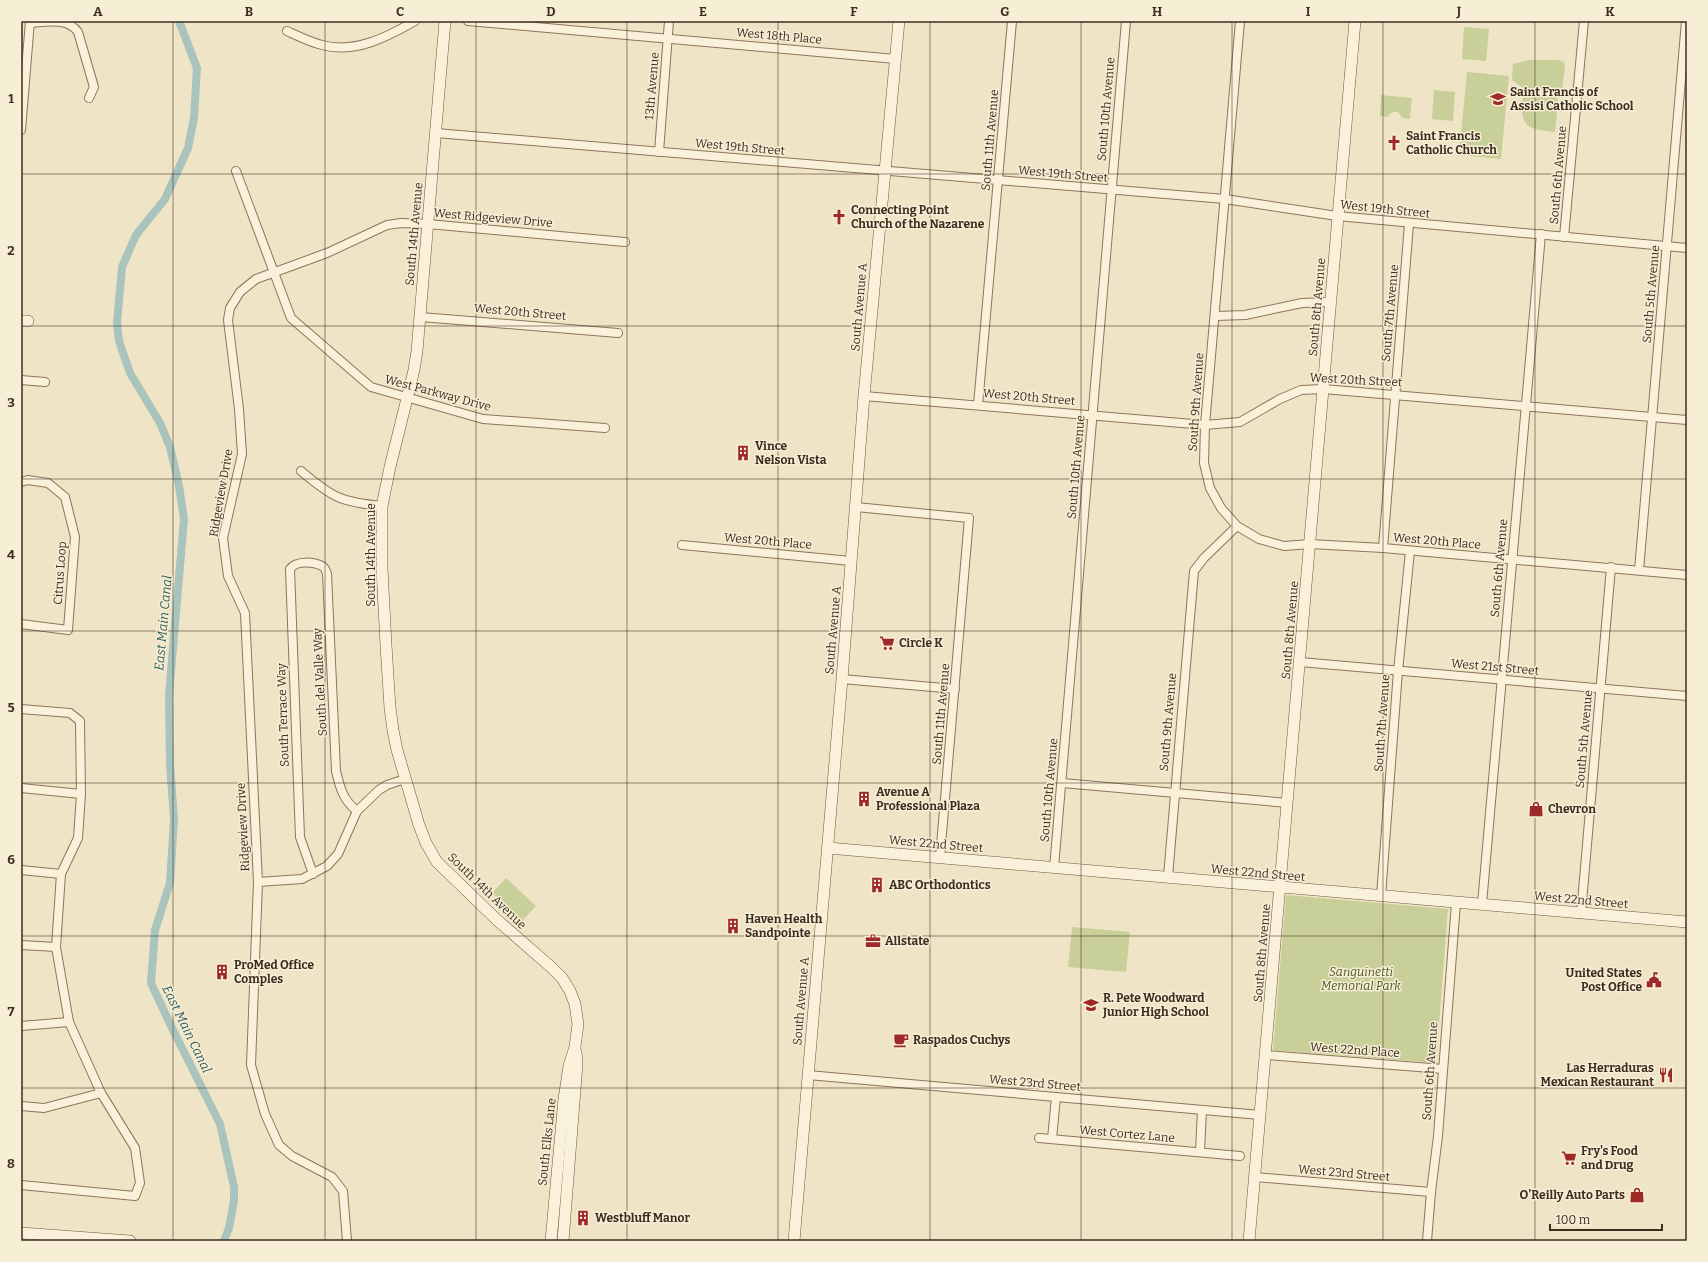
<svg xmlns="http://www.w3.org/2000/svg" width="1708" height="1262" font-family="Bitter,serif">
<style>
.green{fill:#c8cf99}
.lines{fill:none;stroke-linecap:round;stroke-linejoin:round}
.canal{stroke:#a8c4bc;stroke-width:8}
.street-casing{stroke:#8d765b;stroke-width:10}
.secondary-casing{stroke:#6f573e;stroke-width:12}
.street{stroke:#faf1da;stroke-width:8}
.secondary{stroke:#faf1da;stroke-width:11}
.grid{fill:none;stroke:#3c2e1f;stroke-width:1;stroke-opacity:0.55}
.labels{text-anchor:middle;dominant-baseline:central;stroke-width:3;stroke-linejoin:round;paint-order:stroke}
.street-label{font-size:12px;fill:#3c2e1f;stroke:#f7eed6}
.poi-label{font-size:12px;font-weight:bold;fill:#3c2e1f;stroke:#f7eed6;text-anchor:start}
.park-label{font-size:12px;font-style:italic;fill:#4c5a25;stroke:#f7eed6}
.water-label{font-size:13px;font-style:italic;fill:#2e5d5a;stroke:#f7eed6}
.neatline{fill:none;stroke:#3c2e1f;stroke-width:1.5}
.grid-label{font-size:13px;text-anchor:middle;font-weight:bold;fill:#3c2e1f}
</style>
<rect width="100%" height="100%" fill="#f0e4c6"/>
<g class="green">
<polygon points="1464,27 1489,29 1486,61 1462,59"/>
<polygon points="1529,60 1557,60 1564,62 1565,66 1562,91 1523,88 1512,80 1513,64"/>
<polygon points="1467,72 1509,76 1501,159 1459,155"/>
<polygon points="1434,90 1455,92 1453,121 1432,119"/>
<path d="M 1523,94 L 1556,97 L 1558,100 L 1555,132 C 1524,129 1520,126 1523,94 Z"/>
<polygon points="1381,95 1412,98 1410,119 1402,118 1398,112 1392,112 1387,117 1380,116"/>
<polygon points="506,878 536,906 522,921 492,893"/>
<polygon points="1286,895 1448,909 1436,1063 1273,1050"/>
<polygon points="1072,927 1130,932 1126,972 1068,967"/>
</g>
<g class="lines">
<polyline class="canal" points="179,21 197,68 194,118 188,148 165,199 136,235 122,267 117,323 119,341 130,373 160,423 170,447 179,486 184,519 169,695 170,764 174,819 170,883 155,930 151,983 172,1028 220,1124 234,1187 234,1201 229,1228 224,1241"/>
<g class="street-casing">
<g id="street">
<polyline points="468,21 896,59"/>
<polyline points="1240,21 1205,425 1204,463 1210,488 1221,508 1237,526 1259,539 1284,546 1310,544 1383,548 1687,575"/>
<path d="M 30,23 C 46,22 67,17 78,32 L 94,87 L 89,98"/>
<path d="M 287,31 C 298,36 310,42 322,45 C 355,54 387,37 415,21"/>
<polyline points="21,130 30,21"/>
<polyline points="436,133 1225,199 1337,216 1687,248"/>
<polyline points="659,152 669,21"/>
<polyline points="236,171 291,318 371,387 483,419 605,428"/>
<polyline points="1564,237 1584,21"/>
<polyline points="1216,316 1245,315 1302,303 1330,302"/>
<polyline points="421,317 618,333"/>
<polyline points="21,380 45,382"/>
<polyline points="864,396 1205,425 1240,422 1280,399 1301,390 1323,389 1687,420"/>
<polyline points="978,405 1012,21"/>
<path d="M 301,471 C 333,498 341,502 382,506"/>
<polyline points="21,482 28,480 48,483 65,497 75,537 68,630 21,624"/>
<polyline points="856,507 969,518 940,857"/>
<polyline points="682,545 851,561"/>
<polyline points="1383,548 1409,224"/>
<polyline points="1639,570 1686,21"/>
<polyline points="1300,662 1687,696"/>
<polyline points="842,679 955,689"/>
<polyline points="21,709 70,713 80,721 81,794 78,838 61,874 56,947 69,1022 101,1093 135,1148 140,1183 135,1196 21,1185"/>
<polyline points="1062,783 1288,803"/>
<polyline points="21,788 81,794"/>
<polyline points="1054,868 1126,21"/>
<polyline points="21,870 61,874"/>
<path d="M 313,874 L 300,837 L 290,569 C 296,560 314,562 322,566 C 325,567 326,571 327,574 L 336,771 C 340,788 343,800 357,811"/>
<polyline points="1168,877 1194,571 1204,558 1237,526"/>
<polyline points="258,882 302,879 327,866 338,854 357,811 379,790 387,785 405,779"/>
<polyline points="1381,896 1398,671 1410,551"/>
<polyline points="1482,904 1541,234"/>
<polyline points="1581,914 1611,567"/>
<polyline points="21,945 56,947"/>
<polyline points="21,1026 69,1022"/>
<polyline points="1266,1055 1443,1069"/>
<polyline points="808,1075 1260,1115"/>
<polyline points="21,1106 44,1108 101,1093"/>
<polyline points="1039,1138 1240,1156"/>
<polyline points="1052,1139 1056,1097"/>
<polyline points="1200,1152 1202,1110"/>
<polyline points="1255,1177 1431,1192"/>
<polyline points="347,1241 343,1191 332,1177 292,1156 279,1145 265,1114 251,1065 258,882 245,613 228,576 223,538 242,454 239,409 228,320 230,308 240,292 256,279 327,253 387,225 401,223 428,224 625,242"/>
<polyline points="1427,1241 1431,1192 1438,1136 1456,903"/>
</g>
</g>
<g class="secondary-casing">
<g id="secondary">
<polyline points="445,21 417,351 414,370 390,467 382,506 382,569 386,645 390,708 393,730 397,750 419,825 426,843 437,862 497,920 551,967 562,978 570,991 575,1004 578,1024 575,1047 569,1066 564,1099 551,1241"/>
<polyline points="21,321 28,321"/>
<path d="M 828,848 C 1114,873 1400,899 1687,922"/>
<polyline points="21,1233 130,1241"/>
<polyline points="563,1241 577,1064 576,1052"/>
<polyline points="794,1241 842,679 864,396 899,21"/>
<polyline points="1249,1241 1355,21"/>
</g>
</g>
<use href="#street" class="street"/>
<use href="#secondary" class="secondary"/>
</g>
<path class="grid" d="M 173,21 L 173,1241M 325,21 L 325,1241M 476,21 L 476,1241M 627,21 L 627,1241M 778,21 L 778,1241M 930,21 L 930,1241M 1081,21 L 1081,1241M 1232,21 L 1232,1241M 1383,21 L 1383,1241M 1535,21 L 1535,1241M 21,174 L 1687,174M 21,326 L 1687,326M 21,479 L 1687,479M 21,631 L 1687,631M 21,783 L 1687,783M 21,936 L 1687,936M 21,1088 L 1687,1088"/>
<defs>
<g id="school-bare" transform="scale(1.2)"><path d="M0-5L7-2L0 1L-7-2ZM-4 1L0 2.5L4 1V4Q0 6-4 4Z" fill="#9e2928" stroke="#f7eed6" stroke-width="2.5" paint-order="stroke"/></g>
<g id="church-bare" transform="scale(1.2)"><path d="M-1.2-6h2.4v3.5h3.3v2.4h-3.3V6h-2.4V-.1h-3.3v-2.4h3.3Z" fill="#9e2928" stroke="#f7eed6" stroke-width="2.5" paint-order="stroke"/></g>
<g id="building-bare" transform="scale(1.2)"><path d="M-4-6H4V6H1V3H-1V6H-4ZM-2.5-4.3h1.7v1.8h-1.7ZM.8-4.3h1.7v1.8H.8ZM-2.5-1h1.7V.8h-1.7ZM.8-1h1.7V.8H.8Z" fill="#9e2928" stroke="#f7eed6" stroke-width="2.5" paint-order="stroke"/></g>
<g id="supermarket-bare" transform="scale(1.2)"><path d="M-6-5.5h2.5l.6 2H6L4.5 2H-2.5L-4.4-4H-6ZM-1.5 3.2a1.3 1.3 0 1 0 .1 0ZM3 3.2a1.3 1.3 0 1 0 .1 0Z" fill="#9e2928" stroke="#f7eed6" stroke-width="2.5" paint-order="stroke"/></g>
<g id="shop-bare" transform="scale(1.2)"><path d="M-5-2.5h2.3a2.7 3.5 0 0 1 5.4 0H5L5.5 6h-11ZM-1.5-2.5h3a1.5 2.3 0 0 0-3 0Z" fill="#9e2928" stroke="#f7eed6" stroke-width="2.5" paint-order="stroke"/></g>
<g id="office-bare" transform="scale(1.2)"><path d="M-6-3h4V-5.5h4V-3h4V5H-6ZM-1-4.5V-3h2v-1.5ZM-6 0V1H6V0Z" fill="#9e2928" stroke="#f7eed6" stroke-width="2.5" paint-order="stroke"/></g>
<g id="civic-bare" transform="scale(1.2)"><path d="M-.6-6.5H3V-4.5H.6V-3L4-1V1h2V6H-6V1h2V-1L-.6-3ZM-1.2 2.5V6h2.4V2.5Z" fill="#9e2928" stroke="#f7eed6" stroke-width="2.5" paint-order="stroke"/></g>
<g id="cafe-bare" transform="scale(1.2)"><path d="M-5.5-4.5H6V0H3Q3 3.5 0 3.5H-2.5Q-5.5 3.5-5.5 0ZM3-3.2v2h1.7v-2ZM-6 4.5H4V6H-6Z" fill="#9e2928" stroke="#f7eed6" stroke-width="2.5" paint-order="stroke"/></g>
<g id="restaurant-bare" transform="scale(1.2)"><path d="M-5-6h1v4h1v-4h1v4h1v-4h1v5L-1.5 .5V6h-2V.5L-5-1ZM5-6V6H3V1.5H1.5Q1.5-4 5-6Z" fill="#9e2928" stroke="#f7eed6" stroke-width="2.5" paint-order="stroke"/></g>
</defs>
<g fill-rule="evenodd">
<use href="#school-bare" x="1498" y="99"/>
<use href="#church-bare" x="1394" y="143"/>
<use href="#church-bare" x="839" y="217"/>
<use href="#building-bare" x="743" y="453"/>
<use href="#supermarket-bare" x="887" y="643"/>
<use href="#building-bare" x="864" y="799"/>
<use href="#shop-bare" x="1536" y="809"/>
<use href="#building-bare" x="877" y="885"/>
<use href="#building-bare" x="733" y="926"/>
<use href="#office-bare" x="873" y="941"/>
<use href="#building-bare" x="222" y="972"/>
<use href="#civic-bare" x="1654" y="980"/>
<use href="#school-bare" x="1091" y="1005"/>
<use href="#cafe-bare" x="901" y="1040"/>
<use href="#restaurant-bare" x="1666" y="1075"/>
<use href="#supermarket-bare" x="1569" y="1158"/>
<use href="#shop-bare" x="1637" y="1195"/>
<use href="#building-bare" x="583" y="1218"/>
</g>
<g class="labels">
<g class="street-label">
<text transform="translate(779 36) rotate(5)">West 18th Place</text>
<text transform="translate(652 86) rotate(-85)">13th Avenue</text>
<text transform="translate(1106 109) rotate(-85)">South 10th Avenue</text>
<text transform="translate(990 140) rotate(-85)">South 11th Avenue</text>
<text transform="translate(740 147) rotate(5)">West 19th Street</text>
<text transform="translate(1063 174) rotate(5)">West 19th Street</text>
<text transform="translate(1558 175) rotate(-85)">South 6th Avenue</text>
<text transform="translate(1385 209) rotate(6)">West 19th Street</text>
<text transform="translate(493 218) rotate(5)">West Ridgeview Drive</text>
<text transform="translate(414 234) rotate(-85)">South 14th Avenue</text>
<text transform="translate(1651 294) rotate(-85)">South 5th Avenue</text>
<text transform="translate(859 307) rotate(-85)">South Avenue A</text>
<text transform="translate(1317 307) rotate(-85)">South 8th Avenue</text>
<text transform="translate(520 312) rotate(5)">West 20th Street</text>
<text transform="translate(1390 313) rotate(-85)">South 7th Avenue</text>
<text transform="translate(1356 380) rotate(3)">West 20th Street</text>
<text transform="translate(438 393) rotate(15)">West Parkway Drive</text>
<text transform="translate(1029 397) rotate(5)">West 20th Street</text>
<text transform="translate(1196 402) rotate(-86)">South 9th Avenue</text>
<text transform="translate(1076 467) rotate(-85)">South 10th Avenue</text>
<text transform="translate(221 493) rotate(-80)">Ridgeview Drive</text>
<text transform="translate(768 541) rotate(5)">West 20th Place</text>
<text transform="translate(1437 541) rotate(5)">West 20th Place</text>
<text transform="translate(371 555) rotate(-90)">South 14th Avenue</text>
<text transform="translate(1499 568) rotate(-85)">South 6th Avenue</text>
<text transform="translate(60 573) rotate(-86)">Citrus Loop</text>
<text transform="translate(833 630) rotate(-85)">South Avenue A</text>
<text transform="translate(1290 630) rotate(-85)">South 8th Avenue</text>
<text transform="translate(1495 667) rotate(5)">West 21st Street</text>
<text transform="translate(320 682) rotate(-93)">South del Valle Way</text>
<text transform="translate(941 714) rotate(-85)">South 11th Avenue</text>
<text transform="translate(283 715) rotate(-92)">South Terrace Way</text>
<text transform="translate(1168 722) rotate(-85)">South 9th Avenue</text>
<text transform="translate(1382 723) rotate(-86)">South 7th Avenue</text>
<text transform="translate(1584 739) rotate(-85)">South 5th Avenue</text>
<text transform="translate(1049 790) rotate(-85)">South 10th Avenue</text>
<text transform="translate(243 827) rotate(-93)">Ridgeview Drive</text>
<text transform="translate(936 844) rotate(5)">West 22nd Street</text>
<text transform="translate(1258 873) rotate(5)">West 22nd Street</text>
<text transform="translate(487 891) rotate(44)">South 14th Avenue</text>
<text transform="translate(1581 900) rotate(5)">West 22nd Street</text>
<text transform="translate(1262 953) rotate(-85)">South 8th Avenue</text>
<text transform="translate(801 1001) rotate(-85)">South Avenue A</text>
<text transform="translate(1355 1050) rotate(4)">West 22nd Place</text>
<text transform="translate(1430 1071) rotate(-86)">South 6th Avenue</text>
<text transform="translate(1035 1083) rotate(5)">West 23rd Street</text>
<text transform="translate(1127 1134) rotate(5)">West Cortez Lane</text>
<text transform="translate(547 1142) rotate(-84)">South Elks Lane</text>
<text transform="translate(1344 1173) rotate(5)">West 23rd Street</text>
</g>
<g class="poi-label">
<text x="1510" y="92">Saint Francis of<tspan x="1510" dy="14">Assisi Catholic School</tspan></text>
<text x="1406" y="136">Saint Francis<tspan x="1406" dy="14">Catholic Church</tspan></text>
<text x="851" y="210">Connecting Point<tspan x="851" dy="14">Church of the Nazarene</tspan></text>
<text x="755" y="446">Vince<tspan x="755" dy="14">Nelson Vista</tspan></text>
<text x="899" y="643">Circle K</text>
<text x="876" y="792">Avenue A<tspan x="876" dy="14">Professional Plaza</tspan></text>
<text x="1548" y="809">Chevron</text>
<text x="889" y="885">ABC Orthodontics</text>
<text x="745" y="919">Haven Health<tspan x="745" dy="14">Sandpointe</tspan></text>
<text x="885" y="941">Allstate</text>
<text x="234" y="965">ProMed Office<tspan x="234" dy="14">Comples</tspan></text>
<text x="1642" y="973" text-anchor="end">United States<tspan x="1642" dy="14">Post Office</tspan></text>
<text x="1103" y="998">R. Pete Woodward<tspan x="1103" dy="14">Junior High School</tspan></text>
<text x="913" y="1040">Raspados Cuchys</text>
<text x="1654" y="1068" text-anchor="end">Las Herraduras<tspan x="1654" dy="14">Mexican Restaurant</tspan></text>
<text x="1581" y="1151">Fry's Food<tspan x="1581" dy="14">and Drug</tspan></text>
<text x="1625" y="1195" text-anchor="end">O'Reilly Auto Parts</text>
<text x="595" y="1218">Westbluff Manor</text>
</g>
<g class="park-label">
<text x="1361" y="972">Sanguinetti<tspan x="1361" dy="14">Memorial Park</tspan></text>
</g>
<g class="water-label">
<text transform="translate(163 623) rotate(-85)">East Main Canal</text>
<text transform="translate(187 1029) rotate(64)">East Main Canal</text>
</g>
</g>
<rect width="1708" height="1262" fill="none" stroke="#f7eed6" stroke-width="44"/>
<path d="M1550 1224v6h112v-6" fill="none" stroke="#3c2e1f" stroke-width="2"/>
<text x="1556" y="1224" font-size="12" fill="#3c2e1f" stroke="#f7eed6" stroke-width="3" paint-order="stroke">100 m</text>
<rect x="22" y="22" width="1664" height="1218" class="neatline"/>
<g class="grid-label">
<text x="98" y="16">A</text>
<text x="249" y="16">B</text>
<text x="400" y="16">C</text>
<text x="551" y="16">D</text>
<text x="703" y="16">E</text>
<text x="854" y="16">F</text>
<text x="1005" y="16">G</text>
<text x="1157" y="16">H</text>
<text x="1308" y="16">I</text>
<text x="1459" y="16">J</text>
<text x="1610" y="16">K</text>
<text x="11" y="103">1</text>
<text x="11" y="255">2</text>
<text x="11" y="407">3</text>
<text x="11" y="559">4</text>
<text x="11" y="712">5</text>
<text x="11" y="864">6</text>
<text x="11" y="1016">7</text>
<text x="11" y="1168">8</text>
</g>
</svg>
